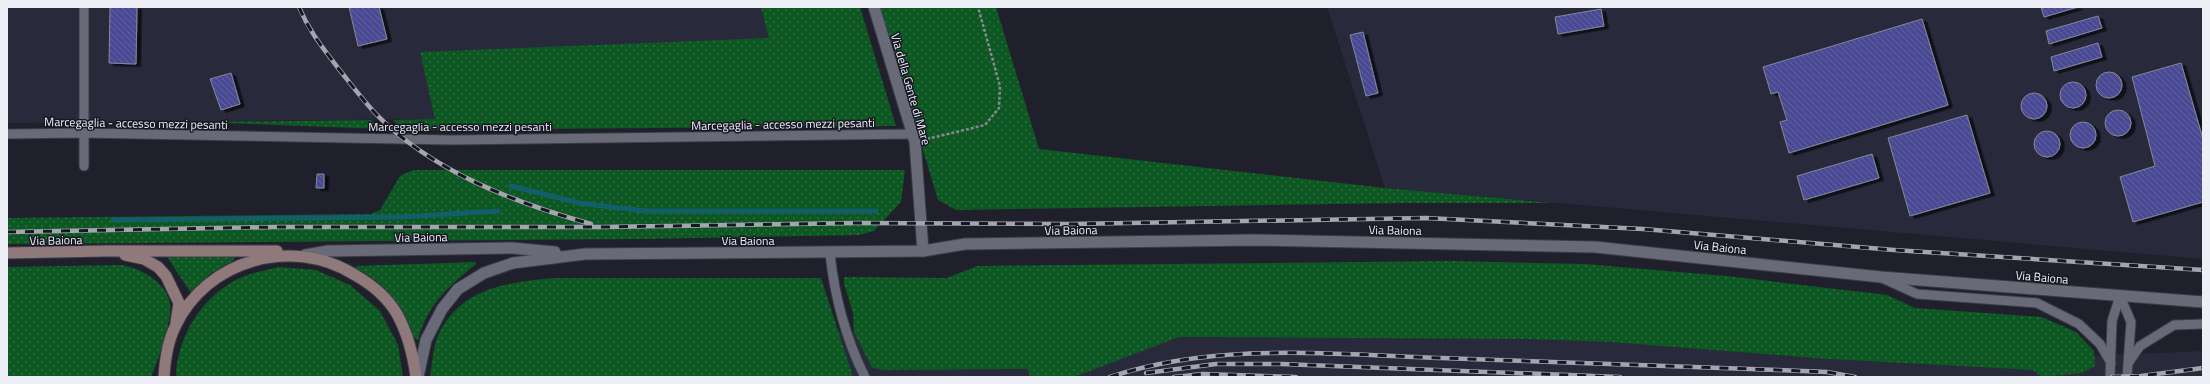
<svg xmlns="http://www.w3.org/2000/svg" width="2210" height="384" font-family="'Titillium Web',sans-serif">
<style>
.built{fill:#28293b}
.green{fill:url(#green-dots)}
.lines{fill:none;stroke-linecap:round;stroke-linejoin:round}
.stream{stroke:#125f69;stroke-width:5}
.building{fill:url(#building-back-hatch);stroke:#858796;filter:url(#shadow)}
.service-casing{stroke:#3b3c46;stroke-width:11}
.minor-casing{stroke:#3b3c46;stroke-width:13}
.secondary-casing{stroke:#3b3c46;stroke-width:13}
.path{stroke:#898994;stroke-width:2.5;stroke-dasharray:3 2;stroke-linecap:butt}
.service{stroke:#696a78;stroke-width:9}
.minor{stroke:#696a78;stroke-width:11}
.secondary{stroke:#8f797b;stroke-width:11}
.rail-casing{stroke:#a5a5af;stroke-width:4.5}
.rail{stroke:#161722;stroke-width:3;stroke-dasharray:9;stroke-linecap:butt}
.labels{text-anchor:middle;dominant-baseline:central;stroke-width:3;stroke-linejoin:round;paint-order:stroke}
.street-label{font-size:12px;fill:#eeeef7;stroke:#161722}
</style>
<defs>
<pattern id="green-dots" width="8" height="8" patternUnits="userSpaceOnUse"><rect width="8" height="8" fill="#0d5722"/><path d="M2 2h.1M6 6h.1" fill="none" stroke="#316f43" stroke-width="1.8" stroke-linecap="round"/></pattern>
<pattern id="building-back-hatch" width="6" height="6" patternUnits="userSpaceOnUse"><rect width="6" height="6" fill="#494a94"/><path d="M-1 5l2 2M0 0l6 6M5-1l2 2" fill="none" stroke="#6464a4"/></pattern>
<filter id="shadow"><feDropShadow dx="4.5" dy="2.5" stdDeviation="0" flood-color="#0009"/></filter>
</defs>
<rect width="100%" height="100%" fill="#20202c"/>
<g class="built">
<polygon points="7,7 840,7 657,117 7,123"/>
<polygon points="1327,7 2203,7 2203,259 1385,188"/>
<polygon points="732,329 1179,337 1525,339 1610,342 1828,359 2033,370 2091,356 2203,351 2203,377 515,377"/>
</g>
<g class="green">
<polygon points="761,7 860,7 896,126 403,130 393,120 435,119 420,52 769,38"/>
<polygon points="880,7 996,7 1039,149 1385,188 1553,203 1403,203 956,210 938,200"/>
<polygon points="371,120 382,129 201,122"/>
<polygon points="413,170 905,170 901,202 874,231 859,235 640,239 7,244 7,218 371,214 380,210 400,176"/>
<polygon points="234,257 234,260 210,274 191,293 167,257"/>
<polygon points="1451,261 1585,264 1726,276 1887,295 1915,308 2042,317 2076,332 2094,351 2095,366 2082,373 2042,377 2033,370 1828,359 1610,342 1525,339 1179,337 1074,377 1031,377 1027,369 886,370 872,368 854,332 853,313 844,284 844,277 947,278 977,266"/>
<path d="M 476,262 L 476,264 C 449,286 427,305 418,340 L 414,338 L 392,298 L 377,281 L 355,268 L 357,266 Z"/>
<path d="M 123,265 C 141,270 162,279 169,299 C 175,317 158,359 151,377 L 7,377 L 7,267 Z"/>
<path d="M 279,267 L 316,270 L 350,285 L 380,311 L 398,345 L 403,377 L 176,377 C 177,335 204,293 244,276 C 255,272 268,270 279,267 Z"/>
<path d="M 556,278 L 821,278 L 853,377 L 430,377 C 432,365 433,349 437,338 C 458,287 509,282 556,278 Z"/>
</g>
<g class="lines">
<g class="stream">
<polyline points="511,186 579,203 644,211 876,211"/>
<polyline points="113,220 401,217 498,211"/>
</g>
</g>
<g class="building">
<polygon points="110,7 137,7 136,64 109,63"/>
<polygon points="349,7 379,7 387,39 358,46"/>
<polygon points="2041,7 2078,7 2044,17"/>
<polygon points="1601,9 1604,26 1558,34 1555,17"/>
<polygon points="2098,16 2102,28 2049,44 2046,31"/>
<polygon points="1922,19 1948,105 1789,153 1780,122 1787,120 1778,92 1771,94 1763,67"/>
<polygon points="1363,32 1378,93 1366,96 1350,35"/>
<polygon points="2098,43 2102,57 2054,71 2051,57"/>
<polygon points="2181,63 2203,139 2203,202 2133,222 2120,177 2155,166 2132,77"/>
<circle cx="2109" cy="85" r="13"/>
<polygon points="231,73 240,104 221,110 210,79"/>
<circle cx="2073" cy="95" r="13"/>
<circle cx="2034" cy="106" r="13"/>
<circle cx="2118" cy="123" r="13"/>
<polygon points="1967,115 1990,193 1910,216 1888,138"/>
<circle cx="2083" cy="135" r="13"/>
<circle cx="2047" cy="144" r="13"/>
<polygon points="1872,154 1879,178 1804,200 1797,176"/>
<polygon points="317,174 324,174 324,188 316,188"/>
</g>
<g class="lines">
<g class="service-casing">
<g id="service">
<polyline points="7,134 83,133 451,140 912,134"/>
<polyline points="84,166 84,7"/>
<path d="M 830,253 C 834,294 846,340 865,377"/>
<polyline points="1884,279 1917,294 2037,303 2079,324 2100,344 2111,363"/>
<polyline points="2120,296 2131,322 2127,377"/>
<polyline points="2129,362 2140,346 2174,325 2203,324"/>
<polyline points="2110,377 2112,321 2120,296"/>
</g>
</g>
<g class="minor-casing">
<g id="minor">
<polyline points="874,7 915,142 923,251"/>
<polyline points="305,255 328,251 512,248 555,252"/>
<polyline points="418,377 426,340 442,309 458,289 484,273 513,263 585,254 923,251 965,244 1254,240 1595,247 1881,277 2203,302"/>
</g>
</g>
<g class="secondary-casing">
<g id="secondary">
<polyline points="7,253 105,251 277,251"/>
<polyline points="125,255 144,259 158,267 166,276 179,303 176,322"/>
<path d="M 164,377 C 165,360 167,343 175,327 C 206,259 293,236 355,275 C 371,284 387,297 397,314 C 408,334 413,354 416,377"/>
</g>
</g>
<polyline class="path" points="927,139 985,125 999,108 1000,86 978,7"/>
<use href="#service" class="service"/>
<use href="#minor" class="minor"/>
<use href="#secondary" class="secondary"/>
<g class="rail-casing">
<g id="rail">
<path d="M 299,7 C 309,31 323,48 338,68 C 350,83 362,99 375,113 C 431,171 515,203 591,224"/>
<polyline points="7,232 275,227 603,227 857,223 1071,224 1426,218 1643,229 1894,250 2203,270"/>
<polyline points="1146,373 1216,364 1281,364 1620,377"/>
<path d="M 1110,377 C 1217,342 1330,354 1441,358 C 1553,362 1666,366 1778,370 L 1827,372 L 1855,377"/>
<polyline points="1174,377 1203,374 1296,377"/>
<polyline points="2112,377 2141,376 2203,368"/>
</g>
</g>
<use href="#rail" class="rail"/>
</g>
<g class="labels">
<g class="street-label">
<text transform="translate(911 89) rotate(74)">Via della Gente di Mare</text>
<text transform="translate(136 123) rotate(1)">Marcegaglia - accesso mezzi pesanti</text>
<text transform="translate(783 124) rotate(-1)">Marcegaglia - accesso mezzi pesanti</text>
<text x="460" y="126">Marcegaglia - accesso mezzi pesanti</text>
<text transform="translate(1071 230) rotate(-1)">Via Baiona</text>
<text transform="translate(1395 230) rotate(1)">Via Baiona</text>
<text transform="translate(421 237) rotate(-1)">Via Baiona</text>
<text transform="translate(56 240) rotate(-1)">Via Baiona</text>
<text x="748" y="240">Via Baiona</text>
<text transform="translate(1720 247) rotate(6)">Via Baiona</text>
<text transform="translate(2042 277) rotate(5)">Via Baiona</text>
</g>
</g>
<rect width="2210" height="384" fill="none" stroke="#eeeef7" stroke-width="16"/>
</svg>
